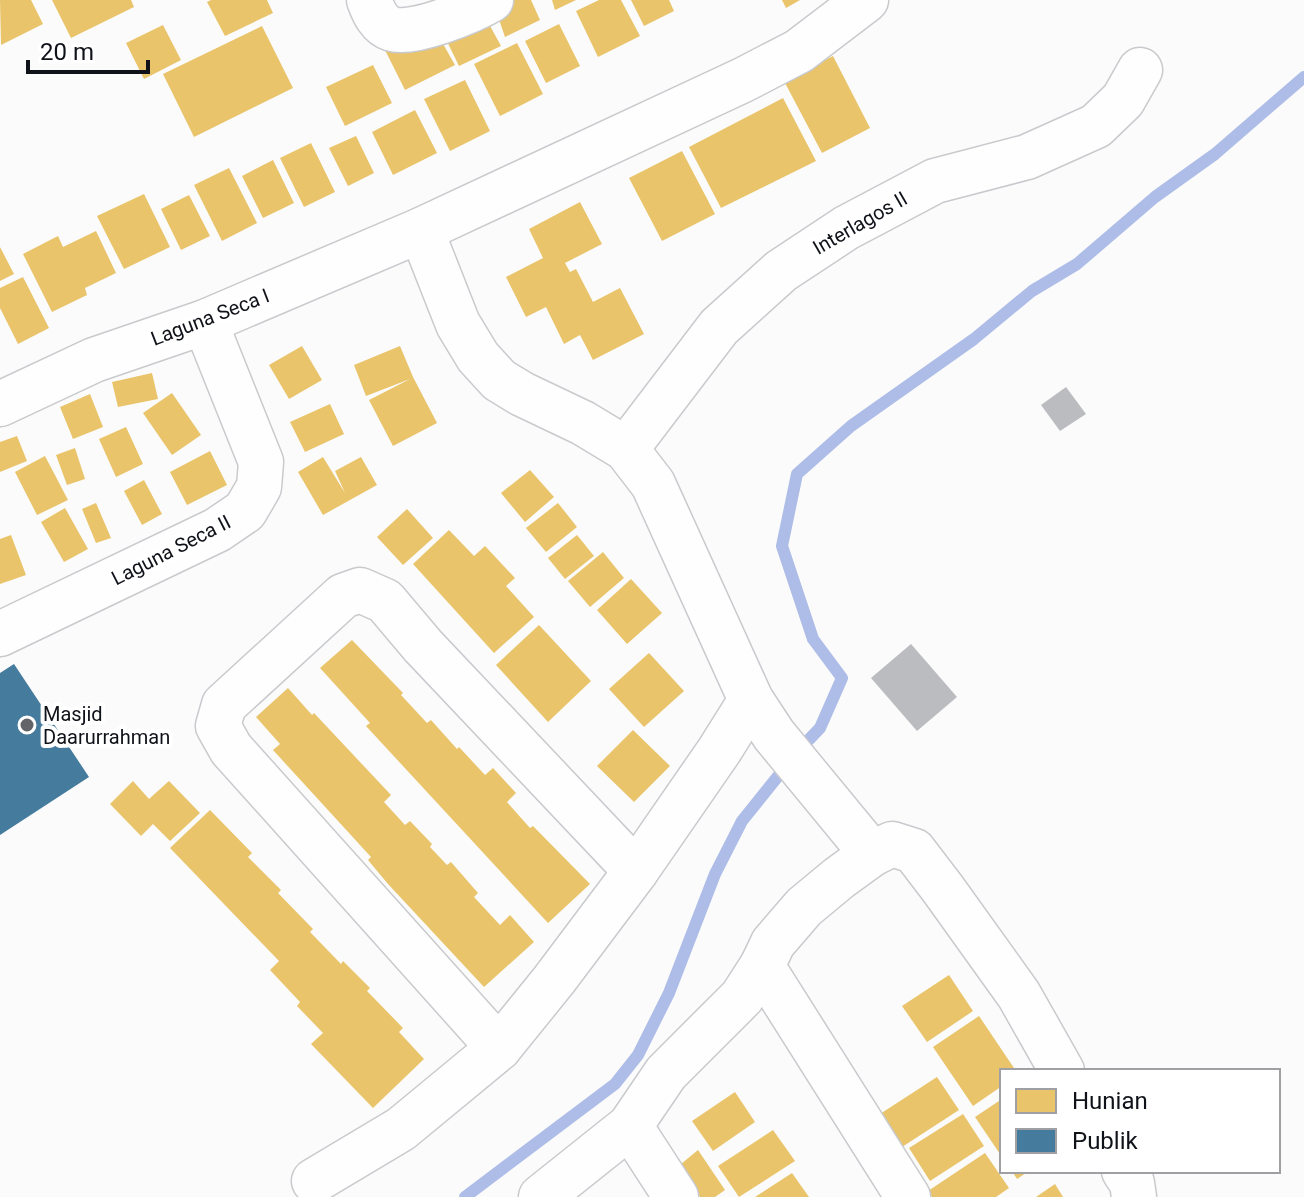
<svg xmlns="http://www.w3.org/2000/svg" width="1304" height="1197" font-family="Roboto,sans-serif">
<style>
.homes{fill:#e9c46a}
.public{fill:#457b9d}
.lines{fill:none;stroke-linecap:round;stroke-linejoin:round}
.stream{stroke:#aebde7;stroke-width:12}
.building{fill:#bbbcc0}
.minor-casing{stroke:#c8cacd;stroke-width:47}
.minor{stroke:#fefefe;stroke-width:44}
.poi-dot{fill:#626468;stroke:#fff;stroke-width:3}
.labels{text-anchor:middle;dominant-baseline:central;stroke-width:8;stroke-linejoin:round;paint-order:stroke}
.street-label{font-size:20px;fill:#101219;stroke:#fff}
.poi-label{font-size:20px;fill:#101219;stroke:#fff;text-anchor:start}
</style>
<rect width="100%" height="100%" fill="#fbfbfb"/>
<g class="homes">
<polygon points="0,0 31,0 43,24 1,45"/>
<polygon points="52,0 131,0 134,7 71,38"/>
<polygon points="211,0 267,0 273,13 225,36 207,2"/>
<polygon points="498,0 531,0 540,20 505,37 493,2"/>
<polygon points="552,0 576,0 555,10"/>
<polygon points="599,0 621,0 640,36 598,57 576,11"/>
<polygon points="631,0 669,0 674,11 644,26"/>
<polygon points="782,0 800,0 786,8"/>
<polygon points="482,11 501,46 459,66 439,25"/>
<polygon points="559,24 580,66 546,83 525,41"/>
<polygon points="163,25 181,60 144,79 126,43"/>
<polygon points="262,26 293,88 194,137 163,74"/>
<polygon points="434,28 455,65 405,90 384,48"/>
<polygon points="517,43 543,94 500,116 474,64"/>
<polygon points="833,56 870,128 822,153 784,81"/>
<polygon points="373,65 392,103 345,126 326,87"/>
<polygon points="465,80 490,131 450,151 424,99"/>
<polygon points="783,98 816,161 721,208 689,147"/>
<polygon points="415,110 437,153 393,175 372,132"/>
<polygon points="356,136 374,173 348,186 329,148"/>
<polygon points="311,143 335,192 304,207 280,158"/>
<polygon points="682,151 715,214 662,241 629,178"/>
<polygon points="273,160 294,203 263,218 242,176"/>
<polygon points="229,168 257,223 222,241 194,185"/>
<polygon points="144,194 170,247 124,269 97,216"/>
<polygon points="189,195 210,236 181,250 161,209"/>
<polygon points="580,202 602,244 565,263 570,272 576,269 593,302 620,288 644,334 593,360 580,335 564,344 546,307 526,317 506,277 543,258 529,229"/>
<polygon points="96,231 116,273 85,288 87,295 52,312 23,254 58,236 63,247"/>
<polygon points="0,247 14,274 0,281"/>
<polygon points="23,277 49,328 18,344 0,308 0,288"/>
<polygon points="302,346 322,380 289,399 269,365"/>
<polygon points="400,346 413,377 437,423 393,446 369,400 410,379 366,396 354,365"/>
<polygon points="152,373 158,399 118,407 112,382"/>
<polygon points="172,393 201,435 172,455 143,413"/>
<polygon points="90,394 103,427 73,439 60,407"/>
<polygon points="330,404 344,434 305,452 290,422"/>
<polygon points="126,427 143,464 116,477 99,439"/>
<polygon points="17,436 27,461 0,472 0,442"/>
<polygon points="75,448 85,479 67,485 56,455"/>
<polygon points="210,451 227,485 187,505 170,472"/>
<polygon points="45,456 68,500 37,515 15,472"/>
<polygon points="323,457 345,493 335,471 361,457 377,485 323,515 298,472"/>
<polygon points="530,470 554,497 525,522 501,493"/>
<polygon points="144,480 162,514 142,525 124,491"/>
<polygon points="96,503 111,538 96,543 82,509"/>
<polygon points="558,503 577,527 546,552 526,528"/>
<polygon points="65,508 88,549 64,562 41,522"/>
<polygon points="407,509 433,538 403,565 377,537"/>
<polygon points="449,530 474,556 485,546 515,578 506,586 534,617 494,653 413,564"/>
<polygon points="11,535 26,575 0,584 0,539"/>
<polygon points="577,535 594,556 565,579 548,558"/>
<polygon points="603,552 624,578 590,607 568,581"/>
<polygon points="631,579 662,613 627,644 597,610"/>
<polygon points="539,625 591,681 548,722 496,665"/>
<polygon points="352,640 403,693 401,695 427,723 431,720 457,749 459,747 485,775 493,768 516,793 507,802 530,828 533,826 590,884 548,923 366,726 370,723 320,668"/>
<polygon points="649,653 684,691 644,727 609,689"/>
<polygon points="288,688 312,715 314,713 391,795 384,802 405,825 410,821 432,844 430,847 447,865 451,862 478,893 474,897 500,925 510,915 534,942 484,987 388,884 368,860 371,857 273,750 280,744 256,717"/>
<polygon points="633,730 670,766 634,802 597,766"/>
<polygon points="133,781 149,799 169,781 200,813 170,841 153,824 141,836 110,804"/>
<polygon points="210,810 252,853 248,857 281,890 278,893 313,929 310,932 341,964 343,961 370,988 367,991 403,1028 399,1032 424,1059 373,1108 311,1044 323,1033 297,1006 300,1002 270,970 279,961 170,848"/>
<polygon points="949,975 973,1011 927,1042 902,1006"/>
<polygon points="979,1016 1016,1071 1002,1071 1002,1086 973,1106 933,1047"/>
<polygon points="937,1077 959,1110 902,1147 880,1114"/>
<polygon points="735,1092 755,1122 713,1151 692,1121"/>
<polygon points="1002,1099 1002,1157 975,1117"/>
<polygon points="963,1114 984,1146 930,1181 909,1148"/>
<polygon points="773,1130 795,1161 739,1197 718,1166"/>
<polygon points="698,1150 725,1190 715,1197 700,1197 681,1164"/>
<polygon points="985,1153 1009,1188 996,1197 932,1197 928,1191"/>
<polygon points="1012,1171 1029,1171 1017,1179"/>
<polygon points="792,1173 809,1197 755,1197"/>
<polygon points="1055,1184 1063,1197 1036,1197"/>
</g>
<polygon class="public" points="14,664 89,777 0,835 0,673"/>
<g class="lines">
<g class="stream">
<polyline points="799,750 820,728 842,678 813,639 782,546 797,474 851,426 974,339 1032,291 1077,264 1155,197 1215,154 1304,77"/>
<polyline points="465,1197 615,1084 638,1055 669,993 715,874 742,821 787,765"/>
</g>
</g>
<g class="building">
<polygon points="1066,387 1086,414 1060,431 1041,405"/>
<polygon points="911,644 957,697 917,731 871,678"/>
</g>
<g class="lines">
<g class="minor-casing">
<g id="minor">
<path d="M 369,0 C 373,11 379,25 392,29 C 413,36 472,11 491,0"/>
<polyline points="421,230 458,324 478,357 499,380 522,394 583,423 626,449 653,484 751,700 774,735 872,854"/>
<polyline points="0,404 94,360 205,322 421,230 743,80 799,51 866,0"/>
<polyline points="626,449 719,327 781,271 846,228 935,181 1027,157 1096,126 1123,100 1140,70"/>
<polyline points="0,634 217,530 245,511 259,487 261,462 205,322"/>
<polyline points="762,966 908,1197"/>
<polyline points="499,1048 231,749 218,726 224,705 343,596 360,590 385,601 423,646 636,871"/>
<polyline points="630,1126 676,1197"/>
<polyline points="1124,1171 1132,1183 1134,1197"/>
<polyline points="314,1181 401,1129 499,1048 554,980 636,871 719,751 751,700"/>
<polyline points="541,1197 630,1126 666,1073 742,997 762,966 773,943 804,907 839,878 872,854 892,844 914,851 943,889 1019,995 1062,1071"/>
</g>
</g>
<use href="#minor" class="minor"/>
</g>
<circle class="poi-dot" cx="27" cy="725" r="8"/>
<g class="labels">
<g class="street-label">
<text transform="translate(860 223) rotate(-30)">Interlagos II</text>
<text transform="translate(210 317) rotate(-21)">Laguna Seca I</text>
<text transform="translate(171 550) rotate(-27)">Laguna Seca II</text>
</g>
<g class="poi-label">
<text x="43" y="714">Masjid<tspan x="43" dy="23">Daarurrahman</tspan></text>
</g>
</g>
<rect x="1000" y="1069" width="280" height="104" fill="#ffffff" stroke="#9fa0a3" stroke-width="2"/>
<rect x="1016" y="1089" width="40" height="24" fill="#e9c46a" stroke="#9fa0a3" stroke-width="2"/>
<text x="1072" y="1109" font-size="24" fill="#101219">Hunian</text>
<rect x="1016" y="1129" width="40" height="24" fill="#457b9d" stroke="#9fa0a3" stroke-width="2"/>
<text x="1072" y="1149" font-size="24" fill="#101219">Publik</text>
<path d="M28 60v12h120v-12" fill="none" stroke="#101219" stroke-width="4"/>
<text x="40" y="60" font-size="24" fill="#101219" stroke="#ffffff" stroke-width="6" paint-order="stroke">20 m</text>
</svg>
